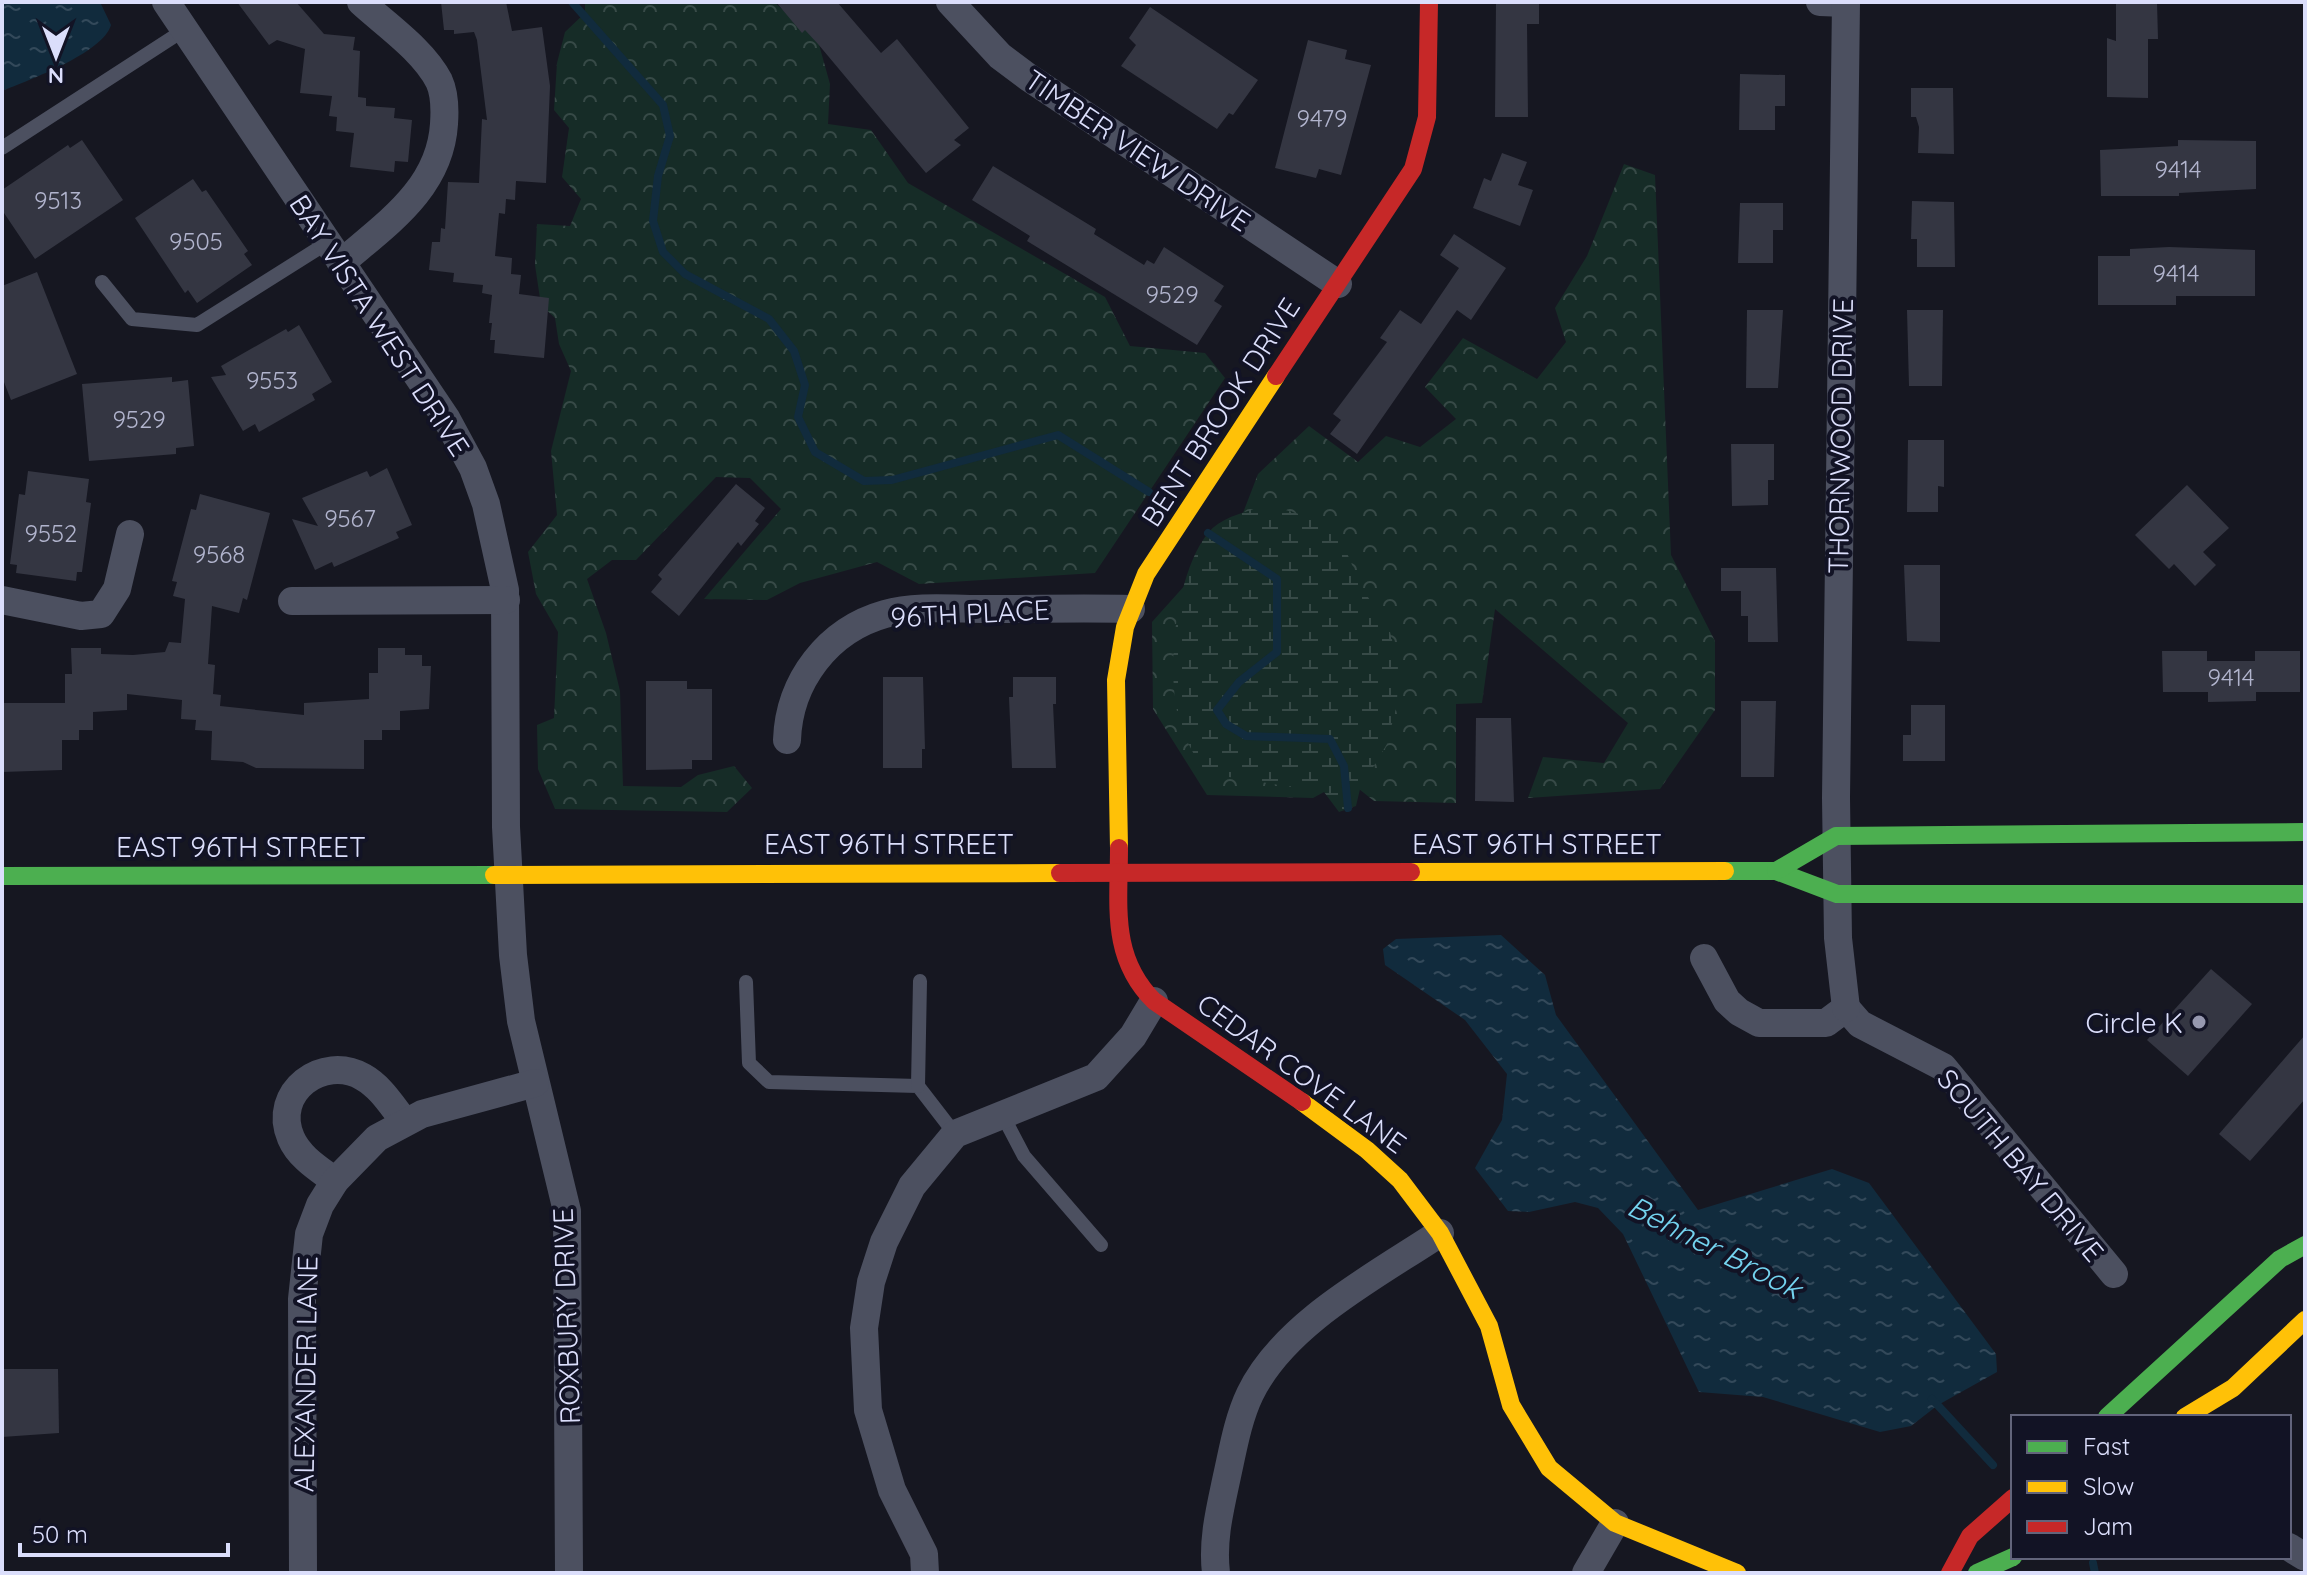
<svg xmlns="http://www.w3.org/2000/svg" width="2307" height="1575" font-family="Quicksand,sans-serif">
<style>
.forest{fill:url(#forest-crowns)}
.wetland{fill:url(#wetland-marsh)}
.water{fill:url(#water-ripples)}
.lines{fill:none;stroke-linecap:round;stroke-linejoin:round}
.stream{stroke:#112b3d;stroke-width:8}
.building{fill:#343642}
.lane{stroke:#4c5060;stroke-width:14}
.street{stroke:#4c5060;stroke-width:28}
.fast{stroke:#4caf50;stroke-width:18}
.slow{stroke:#ffc107;stroke-width:18}
.jam{stroke:#c62828;stroke-width:18}
.poi-dot{fill:#9698af;stroke:#121325;stroke-width:3}
.labels{text-anchor:middle;dominant-baseline:central;stroke-width:8;stroke-linejoin:round;paint-order:stroke}
.number-label{font-size:24px;fill:#b1b4cd}
.street-label{font-size:28px;fill:#dbdefb;stroke:#121325}
.poi-label{font-size:28px;fill:#dbdefb;stroke:#121325;text-anchor:end}
.water-label{font-size:30px;font-style:italic;fill:#74d3ef;stroke:#121325}
</style>
<defs>
<pattern id="forest-crowns" width="20" height="18" patternUnits="userSpaceOnUse" patternTransform="scale(2)"><rect width="20" height="18" fill="#162c27"/><path d="M2 6a3 3 0 1 1 6 0M12 15a3 3 0 1 1 6 0" fill="none" stroke="#374a47"/></pattern>
<pattern id="wetland-marsh" width="20" height="14" patternUnits="userSpaceOnUse" patternTransform="scale(2)"><rect width="20" height="14" fill="#162c27"/><path d="M1 5h8M5 5V1M11 12h8M15 12V8" fill="none" stroke="#374a47"/></pattern>
<pattern id="water-ripples" width="26" height="14" patternUnits="userSpaceOnUse" patternTransform="scale(2)"><rect width="26" height="14" fill="#112b3d"/><path d="M2 4q2-2 4 0t4 0M15 11q2-2 4 0t4 0" fill="none" stroke="#33495a"/></pattern>
</defs>
<rect width="100%" height="100%" fill="#161721"/>
<g class="forest">
<polygon points="585,2 774,2 818,41 830,84 828,124 871,130 908,183 1105,297 1130,346 1205,353 1225,378 1095,573 919,584 877,562 800,583 767,600 704,599 781,509 750,478 716,477 636,560 612,560 587,579 606,633 620,691 623,786 681,787 698,775 734,766 752,788 727,812 555,809 538,769 537,725 554,718 558,632 536,594 528,552 557,515 551,451 571,371 559,344 555,318 541,305 535,265 537,224 570,226 581,199 562,177 569,128 554,110 557,63 565,32 585,13"/>
<polygon points="1624,164 1655,175 1671,555 1715,641 1715,710 1660,789 1528,798 1543,757 1604,763 1628,723 1495,609 1482,703 1456,704 1456,803 1374,801 1359,789 1324,792 1313,798 1207,795 1153,709 1152,622 1238,526 1258,474 1309,426 1358,462 1386,436 1420,447 1456,419 1425,387 1463,338 1537,379 1566,342 1555,308 1587,256"/>
</g>
<path class="wetland" d="M 1269,505 L 1335,525 L 1361,586 L 1390,632 L 1398,664 L 1397,704 L 1387,744 L 1360,789 L 1356,806 L 1339,812 L 1324,792 L 1204,773 C 1196,757 1185,740 1180,723 C 1165,674 1175,574 1208,533 C 1222,516 1249,511 1269,505 Z"/>
<g class="water">
<path d="M 2,2 L 100,2 L 111,25 C 103,53 29,80 2,91 Z"/>
<polygon points="1501,935 1545,975 1556,1015 1698,1210 1832,1169 1869,1183 1996,1354 1997,1372 1938,1405 1911,1426 1880,1432 1763,1397 1699,1392 1623,1234 1598,1208 1575,1202 1529,1212 1508,1211 1475,1168 1502,1120 1507,1074 1465,1020 1385,965 1383,949 1396,939"/>
</g>
<g class="lines">
<g class="stream">
<polyline points="572,2 663,105 670,136 658,176 653,221 663,252 685,274 769,319 794,351 805,385 798,417 815,452 864,481 892,480 1058,435 1149,492"/>
<polyline points="1208,533 1277,579 1277,652 1239,682 1217,710 1226,724 1246,736 1330,739 1344,766 1348,808"/>
<polyline points="1932,1399 1993,1465"/>
<polyline points="2093,1563 2095,1573"/>
</g>
</g>
<g class="building">
<polygon points="237,2 296,2 324,34 355,37 353,50 360,51 358,97 366,98 366,106 395,108 394,118 412,120 408,162 395,161 394,172 350,167 354,133 336,131 337,117 329,116 332,96 300,93 305,49 277,40 269,45"/>
<polygon points="441,2 506,2 512,31 542,27 550,86 546,183 516,181 515,200 506,199 505,214 499,213 495,256 512,258 511,274 521,275 519,294 549,298 544,358 494,353 495,340 490,340 492,323 489,323 492,295 482,293 483,285 453,282 454,273 429,270 432,242 440,242 441,228 445,229 448,182 479,183 482,119 487,120 477,40 474,32 454,34 454,30 444,30"/>
<polygon points="776,2 837,2 881,53 897,39 969,128 954,140 961,145 926,173 818,44 805,30 802,33"/>
<polygon points="1496,2 1539,2 1539,24 1527,24 1528,117 1495,117"/>
<polygon points="2116,2 2157,2 2158,39 2148,39 2148,98 2107,97 2107,38 2116,41"/>
<polygon points="1150,7 1258,80 1233,115 1229,113 1217,129 1121,66 1136,45 1129,38"/>
<polygon points="1308,40 1347,50 1345,59 1371,65 1341,175 1319,169 1316,178 1275,168"/>
<polygon points="1740,74 1785,75 1785,106 1775,106 1775,130 1739,130"/>
<polygon points="1911,88 1953,88 1954,154 1918,153 1919,127 1916,117 1911,117"/>
<polygon points="82,140 123,200 35,259 2,210 2,190 68,145 70,148"/>
<polygon points="2178,140 2256,141 2256,189 2179,193 2179,196 2101,196 2100,150 2178,146"/>
<polygon points="1502,153 1527,162 1518,185 1533,190 1520,226 1473,208 1484,178 1491,181"/>
<polygon points="993,166 1096,229 1094,234 1144,265 1147,260 1154,264 1164,247 1224,286 1214,301 1222,306 1197,345 1027,241 1030,236 972,200"/>
<polygon points="193,179 202,192 206,190 248,251 244,254 252,265 197,303 188,290 185,293 135,218"/>
<polygon points="1912,201 1954,202 1955,267 1917,267 1917,239 1911,239"/>
<polygon points="1740,203 1783,203 1783,230 1773,230 1773,263 1738,263"/>
<polygon points="1454,234 1506,268 1471,320 1457,310 1357,454 1330,434 1341,420 1333,414 1387,342 1380,338 1400,310 1421,324 1459,268 1440,255"/>
<polygon points="2169,247 2255,250 2255,296 2176,296 2176,305 2098,305 2098,256 2130,256 2130,249"/>
<polygon points="37,272 77,374 11,400 2,377 2,286"/>
<polygon points="1747,310 1783,310 1778,388 1746,388"/>
<polygon points="1907,310 1943,310 1942,386 1909,386"/>
<polygon points="299,325 332,382 312,394 315,400 259,432 255,424 243,431 211,377 226,375 221,366 286,329 288,332"/>
<polygon points="172,377 172,382 188,380 194,446 176,448 176,454 89,461 82,384"/>
<polygon points="1908,440 1944,440 1944,487 1938,486 1938,512 1907,512"/>
<polygon points="1731,444 1774,444 1774,480 1768,480 1768,505 1732,506"/>
<polygon points="387,468 412,525 396,532 399,538 334,567 332,562 315,570 292,519 318,526 302,498 367,471 370,477"/>
<polygon points="28,471 89,479 86,502 91,503 82,572 77,572 76,581 16,573 17,565 10,564 19,494 25,495"/>
<polygon points="736,484 765,508 755,521 759,524 741,546 738,542 679,616 651,592 662,579 658,575"/>
<polygon points="2187,485 2229,528 2203,552 2216,565 2195,586 2174,564 2169,569 2135,535"/>
<polygon points="200,494 270,513 247,600 243,598 239,613 212,606 208,664 215,665 213,694 221,695 220,706 304,715 304,703 369,699 369,673 378,673 378,648 405,648 405,655 422,655 422,666 431,666 429,709 400,711 400,730 382,730 382,740 364,740 364,769 256,768 243,762 211,760 212,731 195,730 196,720 181,719 182,700 127,694 127,710 93,712 93,730 79,730 79,740 62,740 62,770 2,772 2,703 65,703 65,674 72,674 71,648 101,648 101,654 133,655 165,652 169,642 181,643 185,599 173,596 177,582 172,581 191,509 196,510"/>
<polygon points="1904,565 1940,565 1940,642 1907,641"/>
<polygon points="1721,568 1776,568 1778,642 1748,642 1748,616 1741,616 1741,591 1721,591"/>
<polygon points="2162,651 2207,651 2207,661 2255,661 2255,651 2300,651 2300,692 2256,692 2256,701 2208,702 2208,692 2163,692"/>
<polygon points="883,677 923,677 925,749 922,749 922,768 883,768"/>
<polygon points="1013,677 1056,677 1056,704 1053,704 1056,768 1012,768 1009,697 1013,697"/>
<polygon points="646,681 687,681 687,689 712,689 712,760 692,760 692,769 646,770"/>
<polygon points="1741,701 1776,701 1774,777 1741,777"/>
<polygon points="1911,705 1945,705 1945,761 1903,761 1903,735 1911,735"/>
<polygon points="1476,718 1511,718 1514,802 1475,801"/>
<polygon points="2211,969 2252,1004 2188,1076 2147,1040"/>
<polygon points="2305,1035 2305,1099 2250,1161 2219,1134"/>
<polygon points="2,1369 58,1369 59,1433 2,1437"/>
</g>
<g class="lines">
<g class="lane">
<polyline points="2,148 184,30"/>
<polyline points="102,282 132,319 197,325 327,243"/>
<polyline points="746,982 749,1063 769,1082 918,1086 955,1134"/>
<polyline points="918,1086 920,981"/>
<polyline points="1002,1114 1024,1156 1101,1245"/>
</g>
<g class="street">
<polyline points="166,2 446,418 473,468 486,504 505,590 506,827 513,955 521,1021 567,1211 569,1573"/>
<polyline points="950,2 1000,56 1028,77 1338,284"/>
<polyline points="1820,2 1846,3"/>
<path d="M 341,263 C 386,224 440,189 444,124 C 445,110 445,94 439,81 C 423,50 386,25 361,2"/>
<polyline points="2,600 81,616 101,614 117,589 130,534"/>
<polyline points="292,601 506,600"/>
<path d="M 787,740 C 789,681 828,630 885,614 C 919,604 961,610 995,609 C 1041,609 1086,608 1131,609"/>
<polyline points="1704,958 1727,1001 1739,1012 1759,1023 1826,1023 1846,1008 1860,1024 1943,1067 2114,1274"/>
<polyline points="1846,1008 1838,938 1836,798 1846,2"/>
<path d="M 335,1181 C 319,1169 299,1157 291,1138 C 271,1092 323,1054 363,1077 C 381,1087 392,1106 405,1122"/>
<polyline points="2289,1547 2305,1557"/>
<polyline points="303,1573 302,1299 309,1234 320,1205 335,1181 377,1138 422,1114 535,1083"/>
<polyline points="925,1573 924,1554 892,1490 868,1410 864,1328 871,1282 884,1242 912,1186 955,1134 1096,1077 1133,1036 1154,1001"/>
<path d="M 1216,1573 C 1212,1540 1220,1509 1227,1476 C 1233,1449 1238,1419 1250,1394 C 1284,1323 1377,1275 1440,1233"/>
<polyline points="1586,1573 1615,1523"/>
</g>
<g class="fast">
<polyline points="1725,871 1776,871 1837,894 2305,894"/>
<polyline points="1776,871 1836,836 2305,832"/>
<polyline points="2,876 494,875"/>
<polyline points="2107,1417 2280,1259 2305,1245"/>
<polyline points="1977,1573 2013,1557"/>
</g>
<g class="slow">
<polyline points="1119,848 1116,680 1125,627 1146,574 1276,376"/>
<polyline points="1411,872 1725,871"/>
<polyline points="494,875 1060,873"/>
<polyline points="1302,1102 1367,1150 1400,1180 1440,1233 1489,1326 1511,1405 1549,1468 1615,1523 1737,1573"/>
<polyline points="2185,1417 2233,1388 2305,1320"/>
</g>
<g class="jam">
<polyline points="1276,376 1413,169 1427,117 1429,2"/>
<path d="M 1119,848 C 1119,906 1110,957 1154,1001 L 1302,1102"/>
<polyline points="1060,873 1411,872"/>
<polyline points="1950,1573 1970,1536 2013,1498"/>
</g>
</g>
<circle class="poi-dot" cx="2199" cy="1022" r="8"/>
<g class="labels">
<g class="number-label">
<text x="1322" y="118">9479</text>
<text x="2178" y="169">9414</text>
<text x="58" y="200">9513</text>
<text x="196" y="241">9505</text>
<text x="2176" y="273">9414</text>
<text x="1172" y="294">9529</text>
<text x="272" y="380">9553</text>
<text x="139" y="419">9529</text>
<text x="350" y="518">9567</text>
<text x="51" y="533">9552</text>
<text x="219" y="554">9568</text>
<text x="2231" y="677">9414</text>
</g>
<g class="street-label">
<text transform="translate(1138 150) rotate(34)">TIMBER VIEW DRIVE</text>
<text transform="translate(380 325) rotate(57)">BAY VISTA WEST DRIVE</text>
<text transform="translate(1220 412) rotate(-57)">BENT BROOK DRIVE</text>
<text transform="translate(1840 436) rotate(-89)">THORNWOOD DRIVE</text>
<text transform="translate(970 613) rotate(-3)">96TH PLACE</text>
<text x="889" y="843">EAST 96TH STREET</text>
<text x="1537" y="843">EAST 96TH STREET</text>
<text x="241" y="846">EAST 96TH STREET</text>
<text transform="translate(1302 1073) rotate(36)">CEDAR COVE LANE</text>
<text transform="translate(2021 1165) rotate(50)">SOUTH BAY DRIVE</text>
<text transform="translate(566 1316) rotate(-92)">ROXBURY DRIVE</text>
<text transform="translate(305 1374) rotate(-89)">ALEXANDER LANE</text>
</g>
<g class="poi-label">
<text x="2183" y="1022">Circle K</text>
</g>
<g class="water-label">
<text transform="translate(1715 1247) rotate(27)">Behner Brook</text>
</g>
</g>
<rect width="2307" height="1575" fill="none" stroke="#dbdefb" stroke-width="8"/>
<rect x="2011" y="1415" width="280" height="144" fill="#121325" stroke="#62647b" stroke-width="2"/>
<rect x="2027" y="1441" width="40" height="12" fill="#4caf50" stroke="#62647b" stroke-width="2"/>
<text x="2083" y="1455" font-size="24" fill="#dbdefb">Fast</text>
<rect x="2027" y="1481" width="40" height="12" fill="#ffc107" stroke="#62647b" stroke-width="2"/>
<text x="2083" y="1495" font-size="24" fill="#dbdefb">Slow</text>
<rect x="2027" y="1521" width="40" height="12" fill="#c62828" stroke="#62647b" stroke-width="2"/>
<text x="2083" y="1535" font-size="24" fill="#dbdefb">Jam</text>
<g transform="translate(56 56) rotate(180)" stroke="#121325" stroke-width="6" paint-order="stroke">
<path d="M0-6L14 30L0 20L-14 30Z" fill="#dbdefb"/>
<text y="-12" font-size="22" font-weight="bold" text-anchor="middle" fill="#dbdefb">N</text>
</g>
<path d="M20 1543v12h208v-12" fill="none" stroke="#dbdefb" stroke-width="4"/>
<text x="32" y="1543" font-size="24" fill="#dbdefb" stroke="#121325" stroke-width="6" paint-order="stroke">50 m</text>
</svg>
